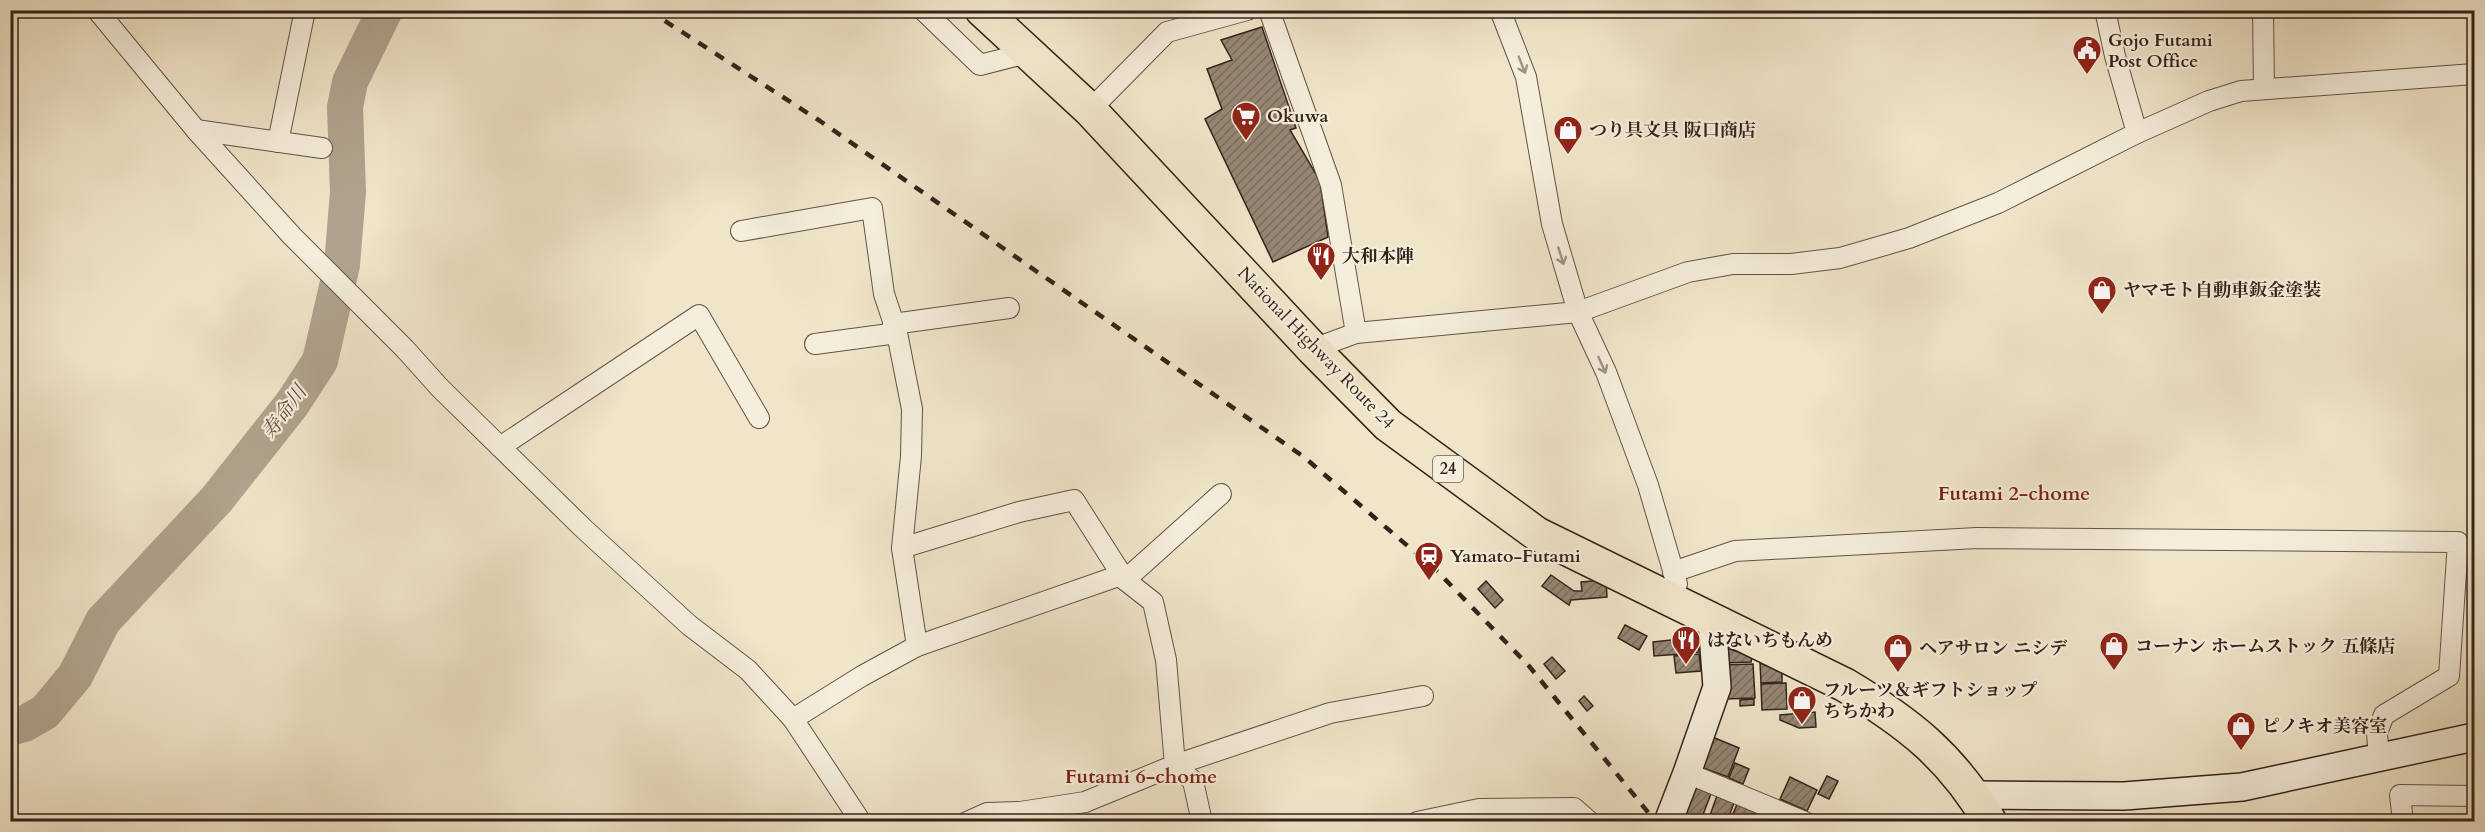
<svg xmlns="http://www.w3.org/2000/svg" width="2485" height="832" font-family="Cardo,'Noto Serif JP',serif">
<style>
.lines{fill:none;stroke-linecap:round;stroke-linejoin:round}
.river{stroke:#b0a38e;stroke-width:36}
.building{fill:url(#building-hatch);stroke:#33221b;stroke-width:1.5}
.street-casing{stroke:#625346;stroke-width:22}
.secondary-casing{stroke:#33221b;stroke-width:30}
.highway-casing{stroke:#33221b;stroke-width:36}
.street{stroke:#f5eedc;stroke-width:20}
.secondary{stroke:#f5eedc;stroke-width:27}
.highway{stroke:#f0e5c9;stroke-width:33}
.rail{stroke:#33221b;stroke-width:4.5;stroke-dasharray:10 10;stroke-linecap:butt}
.oneway{stroke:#9e9285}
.labels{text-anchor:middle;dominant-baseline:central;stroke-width:4.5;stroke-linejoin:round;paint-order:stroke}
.shield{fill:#f5eedc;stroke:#6d5f55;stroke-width:1.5}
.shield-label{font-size:16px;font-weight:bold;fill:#33221b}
.poi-label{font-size:18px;font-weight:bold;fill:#33221b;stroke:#f5eedc;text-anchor:start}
.street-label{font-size:18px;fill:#33221b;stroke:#f5eedc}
.water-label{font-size:20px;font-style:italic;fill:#5f4f43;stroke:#f5eedc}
.neighbourhood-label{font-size:20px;font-weight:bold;fill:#7a1f14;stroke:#f5eedc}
</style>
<defs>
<pattern id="building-hatch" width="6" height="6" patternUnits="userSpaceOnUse" patternTransform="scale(1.5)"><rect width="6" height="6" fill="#958775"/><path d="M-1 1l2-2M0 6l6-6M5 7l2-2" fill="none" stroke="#7a6e5f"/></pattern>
</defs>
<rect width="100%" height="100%" fill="#f0e5c9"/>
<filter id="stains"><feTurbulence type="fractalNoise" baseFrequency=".00333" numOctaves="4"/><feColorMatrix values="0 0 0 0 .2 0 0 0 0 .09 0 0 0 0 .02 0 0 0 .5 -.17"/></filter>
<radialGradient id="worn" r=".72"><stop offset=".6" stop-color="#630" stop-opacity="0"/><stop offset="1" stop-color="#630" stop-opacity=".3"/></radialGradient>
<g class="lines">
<polyline class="river" points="10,728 24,724 45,712 75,676 103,621 217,499 292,404 320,361 342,265 348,192 345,107 350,82 385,10"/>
</g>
<g class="building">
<polygon points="1262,27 1296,128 1290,130 1320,181 1328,237 1273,262 1205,119 1222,109 1207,69 1232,60 1221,40"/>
<polygon points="1551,575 1574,591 1582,591 1581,582 1606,580 1607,597 1571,600 1569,605 1542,586"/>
<polygon points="1486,581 1503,600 1495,608 1478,589"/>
<polygon points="1625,625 1647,636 1639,650 1618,638"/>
<polygon points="1697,632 1699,652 1684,653 1682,633"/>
<polygon points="1680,639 1681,654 1654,656 1653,642"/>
<polygon points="1723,647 1752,656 1751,662 1724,663"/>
<polygon points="1699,654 1701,671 1676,673 1674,656"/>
<polygon points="1552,657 1565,671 1556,679 1544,664"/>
<polygon points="1760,663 1782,672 1782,682 1761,683"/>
<polygon points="1753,664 1755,698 1725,699 1723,665"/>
<polygon points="1786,683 1787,709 1762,710 1761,684"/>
<polygon points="1584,696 1593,706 1587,711 1579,701"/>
<polygon points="1754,699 1754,705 1740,706 1740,700"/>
<polygon points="1815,712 1816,727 1799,728 1780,720 1780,715"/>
<polygon points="1710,736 1739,748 1728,777 1698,766"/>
<polygon points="1735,763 1749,769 1743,784 1729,778"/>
<polygon points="1827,776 1838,781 1829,799 1818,794"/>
<polygon points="1790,777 1817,790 1807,811 1780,799"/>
<polygon points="1690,784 1712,791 1701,820 1680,812"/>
<polygon points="1718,793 1735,800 1727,822 1709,818"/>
<polygon points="1738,802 1756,809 1751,822 1732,816"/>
<polygon points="1760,810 1787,822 1755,822"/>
</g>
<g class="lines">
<g class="street-casing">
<g id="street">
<polyline points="97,10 196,130 292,236 405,349 440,388 584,529 689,625 748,670 793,719 862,676 917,646 1121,575"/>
<polyline points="923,10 980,65 1027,53"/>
<polyline points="1269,10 1331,185 1356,333"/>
<polyline points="1500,10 1526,77 1552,224 1578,312 1606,372 1648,485 1677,584"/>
<polyline points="2105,10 2115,56 2137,133"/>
<polyline points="2263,10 2264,89"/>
<polyline points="1090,110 1167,32 1247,10"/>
<polyline points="196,130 322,148"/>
<polyline points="278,142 305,10"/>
<polyline points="741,231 872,208 884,294 897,333 912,409 911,456 902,548 917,646"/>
<polyline points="893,324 1009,308"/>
<polyline points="815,344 897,333"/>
<polyline points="1313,349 1356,333 1578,312 1688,272 1733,264 1791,264 1840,258 1909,238 1998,203 2137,133 2209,101 2241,91 2474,74"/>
<polyline points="500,447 699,315 759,418"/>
<polyline points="902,548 1019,512 1074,500 1125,580 1153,602 1166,660 1175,765 1193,781 1202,822"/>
<polyline points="1673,572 1735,551 1977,538 2458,542 2449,676 2384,715 2377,733 2379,759"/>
<polyline points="1125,580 1221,494"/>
<polyline points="793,719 861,822"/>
<polyline points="1687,773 1805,822"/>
<polyline points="967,822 987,813 1020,812 1085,802 1175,765 1330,713 1423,696"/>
<polyline points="1417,822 1479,809 1574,808 1590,822"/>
<polyline points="2403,822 2400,795 2474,796"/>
</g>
</g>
<g class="secondary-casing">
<g id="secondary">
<polyline points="1974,795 2124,796 2242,787 2474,737"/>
<polyline points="1668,822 1687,773 1717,687 1712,620"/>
</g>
</g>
<g class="highway-casing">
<path id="highway" d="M 982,10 L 1090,110 L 1313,349 L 1388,425 L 1537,534 L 1845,685 C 1909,723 1952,757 1990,822"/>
</g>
<use href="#street" class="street"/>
<use href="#secondary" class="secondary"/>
<use href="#highway" class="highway"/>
<polyline class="rail" points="648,10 820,121 1304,457 1438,572 1529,666 1656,822"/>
</g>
<defs><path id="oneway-shaft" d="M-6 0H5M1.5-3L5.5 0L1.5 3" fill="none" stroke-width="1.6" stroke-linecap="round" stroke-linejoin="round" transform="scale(1.5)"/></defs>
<g class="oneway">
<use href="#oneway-shaft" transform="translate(1522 65) rotate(69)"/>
<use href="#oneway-shaft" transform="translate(1561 256) rotate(73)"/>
<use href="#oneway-shaft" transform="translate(1602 365) rotate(66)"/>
</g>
<defs>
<g id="civic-pin" transform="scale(1.5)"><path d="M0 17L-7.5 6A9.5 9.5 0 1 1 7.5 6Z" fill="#8f2418" stroke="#f5eedc"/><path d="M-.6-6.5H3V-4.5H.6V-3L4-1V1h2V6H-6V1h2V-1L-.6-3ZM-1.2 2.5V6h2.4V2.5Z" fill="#fff"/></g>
<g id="supermarket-pin" transform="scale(1.5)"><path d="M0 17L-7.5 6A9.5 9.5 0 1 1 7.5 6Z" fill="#8f2418" stroke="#f5eedc"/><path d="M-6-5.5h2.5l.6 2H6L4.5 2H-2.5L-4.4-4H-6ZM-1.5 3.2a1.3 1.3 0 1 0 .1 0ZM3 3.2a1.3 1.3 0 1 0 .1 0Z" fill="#fff"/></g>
<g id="shop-pin" transform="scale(1.5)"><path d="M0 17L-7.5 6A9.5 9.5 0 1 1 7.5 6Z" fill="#8f2418" stroke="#f5eedc"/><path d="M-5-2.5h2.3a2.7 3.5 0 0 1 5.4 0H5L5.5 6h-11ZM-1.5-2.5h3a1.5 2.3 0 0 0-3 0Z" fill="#fff"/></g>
<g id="restaurant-pin" transform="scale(1.5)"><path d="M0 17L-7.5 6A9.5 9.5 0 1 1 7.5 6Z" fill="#8f2418" stroke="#f5eedc"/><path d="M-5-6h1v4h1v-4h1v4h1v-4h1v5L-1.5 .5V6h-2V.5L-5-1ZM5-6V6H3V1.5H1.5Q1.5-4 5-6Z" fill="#fff"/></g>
<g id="station-pin" transform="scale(1.5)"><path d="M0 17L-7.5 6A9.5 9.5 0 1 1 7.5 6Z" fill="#8f2418" stroke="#f5eedc"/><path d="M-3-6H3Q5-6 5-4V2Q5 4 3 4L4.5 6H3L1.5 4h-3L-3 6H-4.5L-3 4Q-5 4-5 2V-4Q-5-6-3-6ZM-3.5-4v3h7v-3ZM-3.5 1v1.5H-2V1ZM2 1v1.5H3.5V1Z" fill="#fff"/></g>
</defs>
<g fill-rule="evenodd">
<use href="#civic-pin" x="2087" y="50"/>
<use href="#supermarket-pin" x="1246" y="116"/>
<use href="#shop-pin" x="1568" y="130"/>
<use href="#restaurant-pin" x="1321" y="256"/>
<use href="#shop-pin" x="2102" y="290"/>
<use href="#station-pin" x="1429" y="556"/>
<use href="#restaurant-pin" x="1686" y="640"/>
<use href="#shop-pin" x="2114" y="646"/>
<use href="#shop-pin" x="1898" y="648"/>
<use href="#shop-pin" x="1802" y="700"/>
<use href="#shop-pin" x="2241" y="726"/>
</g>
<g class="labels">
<rect class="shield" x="1433" y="456" width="30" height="26" rx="4.5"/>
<g class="shield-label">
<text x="1448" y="469">24</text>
</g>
<g class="poi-label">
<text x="2108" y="40">Gojo Futami<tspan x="2108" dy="21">Post Office</tspan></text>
<text x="1267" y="116">Okuwa</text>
<text x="1589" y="130">つり具文具 阪口商店</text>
<text x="1342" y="256">大和本陣</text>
<text x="2123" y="290">ヤマモト自動車鈑金塗装</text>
<text x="1450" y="556">Yamato-Futami</text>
<text x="1707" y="640">はないちもんめ</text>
<text x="2135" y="646">コーナン ホームストック 五條店</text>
<text x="1919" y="648">ヘアサロン ニシデ</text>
<text x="1823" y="690">フルーツ＆ギフトショップ<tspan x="1823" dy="21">ちちかわ</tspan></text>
<text x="2262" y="726">ピノキオ美容室</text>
</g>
<g class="street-label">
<text transform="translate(1316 348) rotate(46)">National Highway Route 24</text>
</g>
<g class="water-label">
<text transform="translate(284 412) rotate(-54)">寿命川</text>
</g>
<g class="neighbourhood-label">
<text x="2014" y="493">Futami 2-chome</text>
<text x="1141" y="776">Futami 6-chome</text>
</g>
</g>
<rect width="2485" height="832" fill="none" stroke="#f0e5c9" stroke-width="36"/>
<rect x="12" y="12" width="2461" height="808" fill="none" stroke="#33221b" stroke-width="3"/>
<rect x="18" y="18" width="2449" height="796" fill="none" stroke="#33221b" stroke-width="1.5"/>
<rect width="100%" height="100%" filter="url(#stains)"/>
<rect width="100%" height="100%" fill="url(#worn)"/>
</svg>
